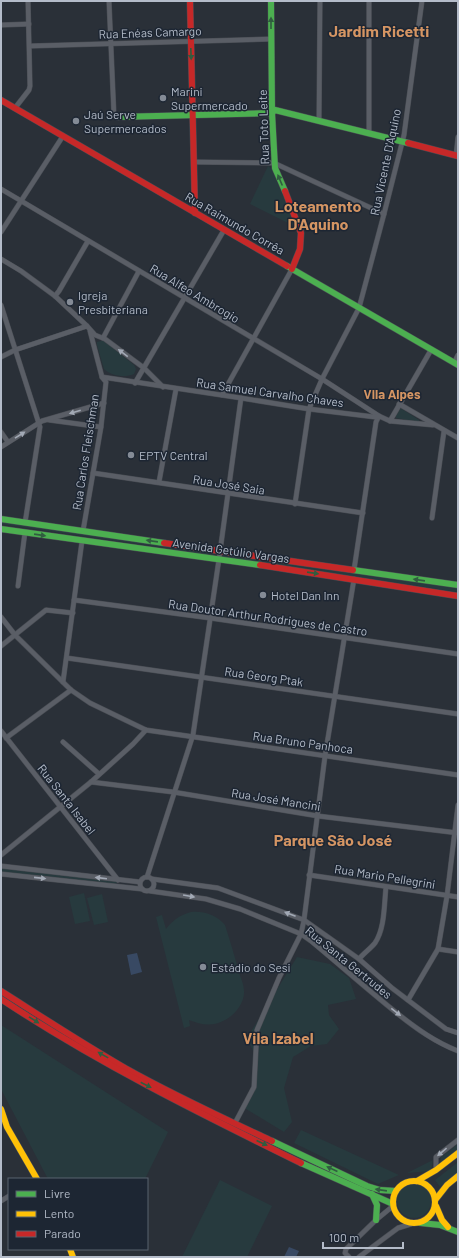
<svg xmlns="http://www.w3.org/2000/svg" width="459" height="1258" font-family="Barlow,sans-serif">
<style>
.green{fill:#273a3e}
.water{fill:#384963}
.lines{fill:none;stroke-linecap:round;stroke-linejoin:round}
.street-casing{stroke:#484c53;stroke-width:5.5}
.fast-casing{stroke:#484c53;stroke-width:7}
.slow-casing{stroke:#484c53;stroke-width:7}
.jam-casing{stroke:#484c53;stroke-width:7}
.street{stroke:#5a5e66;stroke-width:4.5}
.fast{stroke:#4caf50;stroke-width:6}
.slow{stroke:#ffc107;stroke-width:6}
.jam{stroke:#c62828;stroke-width:6}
.oneway{fill:#305d3f}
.oneway2{fill:#a2a9b5}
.poi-dot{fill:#848b96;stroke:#1d2633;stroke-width:1.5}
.labels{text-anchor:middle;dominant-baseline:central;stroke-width:3;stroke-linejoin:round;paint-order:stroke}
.street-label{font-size:12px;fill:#b4bcc9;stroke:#1d2633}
.poi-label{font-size:12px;fill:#b4bcc9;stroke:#1d2633;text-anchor:start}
.neighbourhood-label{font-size:13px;font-weight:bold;fill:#d59563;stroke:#1d2633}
.district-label{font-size:16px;font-weight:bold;fill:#d59563;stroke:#1d2633}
</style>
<rect width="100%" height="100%" fill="#2a3038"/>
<g class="green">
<polygon points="268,166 272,169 296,227 250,204"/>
<path d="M 101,341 L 104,341 L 134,365 L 136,369 L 134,374 C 125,378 111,376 104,369 L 97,345 L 97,342 Z"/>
<polygon points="400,409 402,409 419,420 419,421 417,422 396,418 396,416"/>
<polygon points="1,522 215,553 215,554 212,555 1,524"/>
<polygon points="223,554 458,588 458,592 223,557"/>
<polygon points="1,868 116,881 117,884 1,872"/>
<polygon points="84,893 90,921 75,924 69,897"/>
<polygon points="102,894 108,922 94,925 87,898"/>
<path d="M 191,912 C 205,911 216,915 225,925 C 230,941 235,957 239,973 C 241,978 244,985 244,991 C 245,1002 235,1015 225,1020 C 213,1027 201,1025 189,1020 L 190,1026 L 184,1028 L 156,917 L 162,915 L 166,929 C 173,920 180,915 191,912 Z"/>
<polygon points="297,957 330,964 349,978 356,999 328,1005 329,1015 339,1029 327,1044 311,1046 293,1057 284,1088 292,1122 284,1132 241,1106 253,1087 253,1051 247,1038"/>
<polygon points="1,1025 168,1132 145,1179 48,1179 1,1089"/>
<polygon points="301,1130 399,1175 378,1184 294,1143"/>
<polygon points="458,1144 458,1149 440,1163 441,1157"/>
<polygon points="433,1160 431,1171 407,1173"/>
<polygon points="458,1162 458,1173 440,1187 435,1180"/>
<polygon points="220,1180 272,1206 247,1257 182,1257"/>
<circle cx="414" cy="1201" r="17"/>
</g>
<g class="water">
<polygon points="137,953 142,972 131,975 127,955"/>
<polygon points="289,1247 299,1251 296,1257 284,1257"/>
</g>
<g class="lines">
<g class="street-casing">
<g id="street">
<polyline points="109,1 114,116"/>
<polyline points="1,25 29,24"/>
<polyline points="30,46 271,39"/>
<polyline points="15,108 29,90 30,86 28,1"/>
<polyline points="319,120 320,1"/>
<polyline points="369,133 369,1"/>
<polyline points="456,156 458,137"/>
<polyline points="195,162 274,163 384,214"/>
<polyline points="1,189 322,379 379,416 376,422 354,570"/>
<polyline points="1,232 63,136"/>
<polyline points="1,259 21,271 55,296 87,326 95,335 105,339 144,368 163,387"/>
<polyline points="55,296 59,291 88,241"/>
<polyline points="1,305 40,427 25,523"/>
<polyline points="103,338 139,271"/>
<polyline points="1,357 15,350 87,326"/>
<polyline points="454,363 458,355"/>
<polyline points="102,377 241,398 309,409 375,417 379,416 390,421 433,425"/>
<polyline points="135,383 224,230"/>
<polyline points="222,395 292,269"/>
<polyline points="399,404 458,438"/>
<polyline points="49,420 101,427"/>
<polyline points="390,421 431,350"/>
<polyline points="1,432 8,442"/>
<polyline points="1,447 42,421 104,403"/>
<polyline points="93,473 363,513"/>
<polyline points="159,482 176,389"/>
<polyline points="295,504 309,409 322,379 359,308 384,214 404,135 422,1"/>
<polyline points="432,518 444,431"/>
<polyline points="83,531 101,427 106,382 102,377 90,331"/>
<polyline points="18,586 25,532"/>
<polyline points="74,600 210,618 458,654"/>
<polyline points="1,617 15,635 71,690 90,703 146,730 458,775"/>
<polyline points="1,646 46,610 73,613"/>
<polyline points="67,658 458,714"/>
<polyline points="63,682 82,541"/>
<polyline points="1,731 118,880"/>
<polyline points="6,738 71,690"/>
<polyline points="63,742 99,774"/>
<polyline points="91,782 173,792 318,816 458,833"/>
<polyline points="1,855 91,782 133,744 146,730"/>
<polyline points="1,866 140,882"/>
<polyline points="1,874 142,889"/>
<polyline points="309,875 458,897"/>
<polyline points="147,877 193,735 219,559 241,398"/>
<circle cx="147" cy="884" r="7"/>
<polyline points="152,879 218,888 304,920 359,959 392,988 446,1029 458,1033"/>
<path d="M 150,891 L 206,899 L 240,909 L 301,934 L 311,941 C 340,965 368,990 398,1014 C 417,1029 435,1042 458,1051"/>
<polyline points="438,949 458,952"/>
<path d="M 359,959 C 364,953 370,949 375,943 C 385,928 384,905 386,887"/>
<polyline points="408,1000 438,949 447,896 458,805"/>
<polyline points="235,1123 254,1087 257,1030 279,978 301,934 304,920 325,756 354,579"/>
<polyline points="436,1170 436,1157 458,1140"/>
<polyline points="1,1201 9,1196"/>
<polyline points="349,1257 345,1253 346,1249 376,1220 393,1206"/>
<polyline points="359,1257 398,1228 411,1224"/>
</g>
</g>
<g class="fast-casing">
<g id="fast">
<polyline points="271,1 272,113 275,168 285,191"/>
<polyline points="114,116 117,117 272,113 275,110 408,143"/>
<polyline points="287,266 458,365"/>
<polyline points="1,519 164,543"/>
<polyline points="1,529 260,565"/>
<polyline points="353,570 458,585"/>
<polyline points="272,1141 367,1186 380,1190 396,1191"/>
<polyline points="301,1163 393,1204"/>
<polyline points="372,1194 377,1205 376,1220"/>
<polyline points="421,1223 440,1225 458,1232"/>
</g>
</g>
<g class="slow-casing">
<g id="slow">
<polyline points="1,1109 7,1127 37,1179"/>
<circle cx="414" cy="1202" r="21"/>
<polyline points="417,1181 436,1170 458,1153"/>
<polyline points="436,1199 447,1185 458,1176"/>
<polyline points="436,1206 442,1220 448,1227"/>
<polyline points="70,1249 73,1257"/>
</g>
</g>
<g class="jam-casing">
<g id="jam">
<polyline points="190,1 195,213"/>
<polyline points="1,100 287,266"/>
<polyline points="408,143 458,156"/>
<polyline points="285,191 301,233 300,249 292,269"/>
<polyline points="164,543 353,570"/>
<polyline points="260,565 458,596"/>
<path d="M 1,991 C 42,1017 83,1044 125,1068 C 173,1095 223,1118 272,1141"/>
<path d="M 1,999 C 96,1062 199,1113 301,1163"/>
</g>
</g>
<use href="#street" class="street"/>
<use href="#fast" class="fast"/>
<use href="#slow" class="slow"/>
<use href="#jam" class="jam"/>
</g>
<defs><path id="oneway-solid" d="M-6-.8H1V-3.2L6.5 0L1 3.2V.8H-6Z"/></defs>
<g class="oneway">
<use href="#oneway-solid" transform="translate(271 23) rotate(-90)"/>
<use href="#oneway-solid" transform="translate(191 54) rotate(88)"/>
<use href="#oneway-solid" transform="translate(280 180) rotate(-113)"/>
<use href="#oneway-solid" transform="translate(40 535) rotate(8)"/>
<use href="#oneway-solid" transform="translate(152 541) rotate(-172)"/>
<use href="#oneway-solid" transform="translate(313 573) rotate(8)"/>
<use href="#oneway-solid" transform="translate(419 580) rotate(-172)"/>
<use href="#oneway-solid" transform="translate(34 1020) rotate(32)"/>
<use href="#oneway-solid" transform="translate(103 1055) rotate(-151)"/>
<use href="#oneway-solid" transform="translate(146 1085) rotate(27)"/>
<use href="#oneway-solid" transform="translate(262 1143) rotate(25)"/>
<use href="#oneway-solid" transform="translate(332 1169) rotate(-155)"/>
<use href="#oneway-solid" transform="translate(381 1190) rotate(-172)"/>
</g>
<g class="oneway2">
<use href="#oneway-solid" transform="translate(123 353) rotate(-143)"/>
<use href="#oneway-solid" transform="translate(75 412) rotate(164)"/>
<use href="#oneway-solid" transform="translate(20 435) rotate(-32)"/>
<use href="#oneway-solid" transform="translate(40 878) rotate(6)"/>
<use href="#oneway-solid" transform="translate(101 878) rotate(-173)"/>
<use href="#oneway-solid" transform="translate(189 896) rotate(10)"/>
<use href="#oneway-solid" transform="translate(290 914) rotate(-159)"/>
<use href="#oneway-solid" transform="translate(396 1012) rotate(38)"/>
<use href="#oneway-solid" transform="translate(442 1152) rotate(140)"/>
</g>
<g class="poi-dot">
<circle cx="163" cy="98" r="4"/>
<circle cx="76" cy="121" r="4"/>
<circle cx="70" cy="302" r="4"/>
<circle cx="131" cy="455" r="4"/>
<circle cx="263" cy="595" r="4"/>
<circle cx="203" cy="967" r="4"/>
</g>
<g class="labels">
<g class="street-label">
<text transform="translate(150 32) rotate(-2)">Rua Enéas Camargo</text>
<text transform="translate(263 127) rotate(-92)">Rua Toto Leite</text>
<text transform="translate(385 162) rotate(-78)">Rua Vicente D'Aquino</text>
<text transform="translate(235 223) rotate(30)">Rua Raimundo Corrêa</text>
<text transform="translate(195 293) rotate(31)">Rua Alfeo Ambrogio</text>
<text transform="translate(270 392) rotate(8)">Rua Samuel Carvalho Chaves</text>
<text transform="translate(85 452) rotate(-81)">Rua Carlos Fleischman</text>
<text transform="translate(229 484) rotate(9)">Rua José Saia</text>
<text transform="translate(231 550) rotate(8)">Avenida Getúlio Vargas</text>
<text transform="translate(268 617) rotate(8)">Rua Doutor Arthur Rodrigues de Castro</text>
<text transform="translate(264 676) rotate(8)">Rua Georg Ptak</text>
<text transform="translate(303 742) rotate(8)">Rua Bruno Panhoca</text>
<text transform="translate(67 799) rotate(52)">Rua Santa Isabel</text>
<text transform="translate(276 799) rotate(9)">Rua José Mancini</text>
<text transform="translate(385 876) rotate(9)">Rua Mario Pellegrini</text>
<text transform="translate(349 962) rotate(39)">Rua Santa Gertrudes</text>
</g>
<g class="poi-label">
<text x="171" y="91">Marini<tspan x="171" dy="14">Supermercado</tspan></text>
<text x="84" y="114">Jaú Serve<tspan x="84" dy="14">Supermercados</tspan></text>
<text x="78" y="295">Igreja<tspan x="78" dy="14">Presbiteriana</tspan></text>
<text x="139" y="455">EPTV Central</text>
<text x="271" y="595">Hotel Dan Inn</text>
<text x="211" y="967">Estádio do Sesi</text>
</g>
<g class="neighbourhood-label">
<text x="392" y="394">Vila Alpes</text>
</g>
<g class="district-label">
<text x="379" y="30">Jardim Ricetti</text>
<text x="318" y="205">Loteamento<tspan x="318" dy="18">D'Aquino</tspan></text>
<text x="333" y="839">Parque São José</text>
<text x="278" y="1037">Vila Izabel</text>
</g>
</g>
<rect width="459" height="1258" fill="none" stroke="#b4bcc9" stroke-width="4"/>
<rect x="8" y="1178" width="140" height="72" fill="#1d2633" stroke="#59626f"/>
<rect x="16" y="1191" width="20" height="6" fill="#4caf50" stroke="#59626f"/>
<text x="44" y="1198" font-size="12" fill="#b4bcc9">Livre</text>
<rect x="16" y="1211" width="20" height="6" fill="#ffc107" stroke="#59626f"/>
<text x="44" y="1218" font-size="12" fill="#b4bcc9">Lento</text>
<rect x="16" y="1231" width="20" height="6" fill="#c62828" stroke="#59626f"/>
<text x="44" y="1238" font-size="12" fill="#b4bcc9">Parado</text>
<path d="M323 1242v6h80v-6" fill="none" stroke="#b4bcc9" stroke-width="2"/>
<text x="329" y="1242" font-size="12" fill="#b4bcc9" stroke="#1d2633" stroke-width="3" paint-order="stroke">100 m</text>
</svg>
